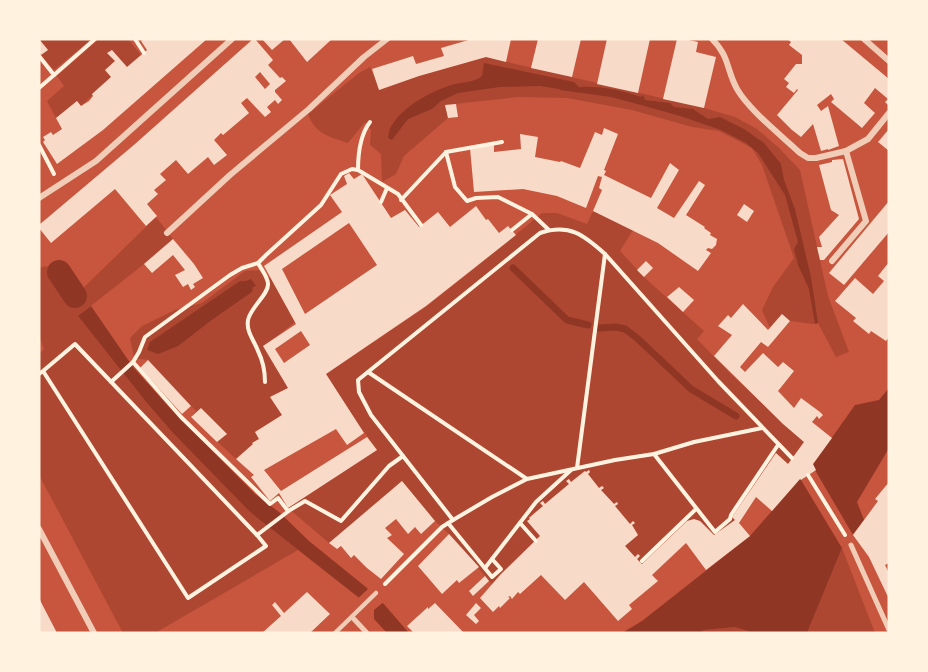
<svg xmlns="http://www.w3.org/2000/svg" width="928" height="672" font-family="Raleway,sans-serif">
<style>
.green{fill:#ae4732}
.water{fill:#8f3625}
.pier{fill:#c8553d}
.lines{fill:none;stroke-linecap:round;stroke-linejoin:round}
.stream{stroke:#8f3625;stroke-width:7}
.canal{stroke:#8f3625;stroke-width:24}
.building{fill:#f7dbc8;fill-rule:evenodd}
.path{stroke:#fff3e0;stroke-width:4}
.service{stroke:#f1ccb7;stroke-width:4.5}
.pedestrian{stroke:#f1ccb7;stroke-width:5}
.minor{stroke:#f1ccb7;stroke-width:6}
</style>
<rect width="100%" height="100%" fill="#c8553d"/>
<g class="green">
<polygon points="39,39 92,39 54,70 41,55 48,50"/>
<polygon points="99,39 128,39 141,55 127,67 111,50 108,54 115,61 105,70 111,77 81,106 77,101 56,118 47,101 64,86 57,76"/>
<path d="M 486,57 L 704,108 L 735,117 L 757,129 L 779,148 L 800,170 L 828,296 L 849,352 L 836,357 L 818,323 L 813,324 L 790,321 L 782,314 L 770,328 L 762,310 L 773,287 L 794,258 L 762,165 L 752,148 L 719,131 L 692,127 L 632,110 L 567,98 L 518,97 L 445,105 L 448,118 L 404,156 L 396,174 L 382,182 L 381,154 L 370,145 L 371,130 L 365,122 L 348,143 C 330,137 315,134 308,114 L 359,73 L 370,67 L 380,90 L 419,76 Z"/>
<path d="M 593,211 L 633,230 L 620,251 L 644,277 L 704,331 L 697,339 L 732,375 L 804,442 L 788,464 L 772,450 L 764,462 L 767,466 L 732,516 L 735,520 L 714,535 C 706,526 701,518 688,521 L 642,564 L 637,559 L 640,556 L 638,554 L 635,557 L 625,546 L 638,535 L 632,525 L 635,523 L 633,521 L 630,524 L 615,506 L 618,504 L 617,502 L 614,504 L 601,490 L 604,488 L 603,486 L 599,488 L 588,474 L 590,472 L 589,470 L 586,472 L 584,471 L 571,482 L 567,481 L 569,484 L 545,504 L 540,503 L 543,506 L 529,517 L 540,536 L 501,574 L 492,584 L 449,534 L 435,521 L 402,481 L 329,543 L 288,508 L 377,450 L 355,419 L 357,418 L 354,418 L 326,374 L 427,306 L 479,265 L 542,213 L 557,213 L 587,224 Z"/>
<polygon points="156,217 173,239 144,264 78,316 147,403 173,433 250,512 298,550 155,633 123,633 39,475 39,354 44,349 39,336 39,268 47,266 70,301"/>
<polygon points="262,270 265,281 270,277 295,322 264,346 288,388 270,397 282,415 255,432 259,439 252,443 253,444 236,459 191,417 196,411 148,360 134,358 130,338 142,326 175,310 202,303 245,271"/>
<polygon points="842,548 875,633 807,633"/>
<polygon points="735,627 754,633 700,633 704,630"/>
</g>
<g class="water">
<path d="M 484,63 L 574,82 L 579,87 C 601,86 620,90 641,97 L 643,95 L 645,100 L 670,103 L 674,107 L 693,109 L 708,119 L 720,117 L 744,129 L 764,143 L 781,164 L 784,180 L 795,209 L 811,277 L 818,323 L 815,324 L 809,289 L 798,265 L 794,249 L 798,242 L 785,195 L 758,153 L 746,143 L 721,130 L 680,116 L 641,105 L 611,97 L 560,90 L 559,89 L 540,86 L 500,87 L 458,93 L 441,101 L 432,109 L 408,119 L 392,140 L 388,138 C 389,134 389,129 392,125 C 404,106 430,92 451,85 C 462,82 473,83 482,76 Z"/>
<polygon points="251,279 256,286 253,287 252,292 213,319 178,346 158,354 147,350 150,342 240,281 246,281"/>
<polygon points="91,306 133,367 168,406 255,494 279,512 309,541 367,588 382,602 409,633 387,633 374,619 373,612 358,597 250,512 173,433 147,403 78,316"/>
<polygon points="889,388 889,448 857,502 864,520 842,548 807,633 754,633 735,627 704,630 700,633 622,633 642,621 750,536 800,479 804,477 855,405 879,400"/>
</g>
<g class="pier">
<polygon points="815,470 853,535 842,548 801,480"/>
<polygon points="369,588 385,601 374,610 374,619 371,616 370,613 356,600"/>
</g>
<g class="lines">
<g class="stream">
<polyline points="513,268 567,320 588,325"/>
<polyline points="599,328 616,327 625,329 637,338 691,389 736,416"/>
</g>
<polyline class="canal" points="59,272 75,296"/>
</g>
<g class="building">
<polygon points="39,39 48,50 41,55 39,52"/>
<polygon points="145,39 207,39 103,130 57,164 43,142 45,140 43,137 51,132 53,135 62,129 56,118 77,101 81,106 89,101 93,96 92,94 111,77 105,70 115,61 107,53 112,50 127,67 147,50 141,41"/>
<path d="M 253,39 L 255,39 L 273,60 L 268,65 L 280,78 L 282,77 L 286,81 L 275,90 L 275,92 L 282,100 L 278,104 L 275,100 L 267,107 L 271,112 L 265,117 L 247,98 L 241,103 L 249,113 L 223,135 L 221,133 L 214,140 L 227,155 L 214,165 L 208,157 L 188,174 L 176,160 L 160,174 L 166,180 L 154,190 L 158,194 L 147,204 L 157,216 L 146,226 L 115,189 L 51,243 L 39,228 L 39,225 L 135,144 ZM 260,72 L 270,84 L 265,89 L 255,77 Z"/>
<polygon points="262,39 285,39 272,50"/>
<polygon points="289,39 332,39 307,62"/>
<polygon points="472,39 511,39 506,62 486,57 419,76 379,90 372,69 413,56 416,64 444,56 441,48"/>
<polygon points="538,39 581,39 572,77 531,68"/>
<polygon points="607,39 650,39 638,93 597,84"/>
<polygon points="677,39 684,39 698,42 696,52 716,57 704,108 663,99"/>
<polygon points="787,39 841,39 889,79 889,106 885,102 888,99 875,88 864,103 875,113 862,128 831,102 834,99 831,94 817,105 821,111 828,106 839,146 828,150 828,149 821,151 813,124 801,137 792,130 777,115 798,90 797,89 794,93 786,87 789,83 784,79 796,64 802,64 802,55 789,45 791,42"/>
<polygon points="456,104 458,117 448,118 445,105"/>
<polygon points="604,128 618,134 604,170 606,171 604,175 651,198 670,163 679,170 657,208 674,218 699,181 705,185 686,215 705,227 704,228 711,233 710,235 717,239 716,245 712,249 708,248 706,250 711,253 698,271 658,243 593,211 602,190 599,188 602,177 598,176 586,208 557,196 523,189 474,192 470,148 494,145 494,152 521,149 520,134 538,137 535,157 560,162 561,161 580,168 595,132 602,135"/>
<polygon points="889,129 889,151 878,142"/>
<polygon points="843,159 859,219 824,260 820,260 817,247 822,247 819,237 839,215 831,210 819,165 832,162 832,160"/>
<path d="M 349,173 L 354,179 L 362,174 L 391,218 L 405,210 L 419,227 L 438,212 L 450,227 L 476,206 L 486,220 L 488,219 L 499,233 L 508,226 L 516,235 L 426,306 L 326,374 L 364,433 L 347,445 L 336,429 L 264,470 L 281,491 L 367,437 L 377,450 L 288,508 L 279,493 L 270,501 L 251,477 L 254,475 L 236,459 L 253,444 L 252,443 L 259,439 L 255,432 L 282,415 L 270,397 L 288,388 L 263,346 L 296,324 L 264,266 L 342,212 L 330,195 L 347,184 L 344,176 ZM 349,223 L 377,265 L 305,314 L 282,269 ZM 301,331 L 310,345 L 284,363 L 275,349 Z"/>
<polygon points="889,201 889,232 844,285 829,273"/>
<polygon points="744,204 754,211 747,222 737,215"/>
<polygon points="173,239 194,264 203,278 193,284 195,287 191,290 188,284 183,287 175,275 185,270 173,255 152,273 144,264"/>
<polygon points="646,261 653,268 644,277 637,270"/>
<polygon points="889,262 889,337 886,341 871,331 869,334 853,321 856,318 835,301 855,278 873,294 884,281 878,276"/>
<polygon points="679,287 694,300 683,312 667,297"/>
<polygon points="743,304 768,330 782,314 790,321 768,347 761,342 740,367 745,372 763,353 778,367 783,362 794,371 778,391 794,408 801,398 820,412 823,415 819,419 817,416 812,422 832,438 813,464 816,470 801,480 800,479 772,511 756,497 739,523 750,536 706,570 686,543 652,575 658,581 629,605 632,609 618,621 584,582 565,600 541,575 520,594 518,592 512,599 510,596 508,597 510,598 500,608 499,606 493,612 480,598 501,574 540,536 527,521 530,519 529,518 543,506 540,503 543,501 545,504 569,484 566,481 569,479 571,482 585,471 586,472 589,470 590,472 588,474 599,488 602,486 604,488 601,490 614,504 617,502 618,504 615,506 630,524 633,521 635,523 632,525 638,535 625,546 635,557 638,554 640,556 637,559 642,564 687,521 694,519 700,521 714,535 735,520 732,517 776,453 788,464 804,442 783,424 714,356 732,335 718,326 728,315 731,318"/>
<polygon points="148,360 191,406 182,414 140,368"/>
<polygon points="201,408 227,434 217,442 191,417"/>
<polygon points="402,481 435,521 421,534 415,527 408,534 396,519 385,528 392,535 387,538 404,554 381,579 367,568 354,555 351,558 341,546 337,549 329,543"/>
<polygon points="889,482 889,563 885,565 889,573 889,599 869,557 853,535 878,501 875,499"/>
<polygon points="449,534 479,567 459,583 457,580 442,594 418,566"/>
<polygon points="485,576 489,581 473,596 469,591"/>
<polygon points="307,592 330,614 310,633 262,633 281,616 272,605 275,602 284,613"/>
<polygon points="39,598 43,606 57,633 39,633"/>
<polygon points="435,603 464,633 414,633 407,626 428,607 428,609"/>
<polygon points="476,603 481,608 474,615 479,621 476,624 466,615"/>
</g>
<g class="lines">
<g class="path">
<polyline points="135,39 144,53"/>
<polyline points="39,56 54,75 39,88"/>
<polyline points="54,75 95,39"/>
<polyline points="39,145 54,174"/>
<polyline points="446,152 455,187 467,201 476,198 498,197 532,214 549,230"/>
<path d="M 358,170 C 358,154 360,135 370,122"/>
<polyline points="401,200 446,152 502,142"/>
<polyline points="381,202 387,188"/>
<polyline points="512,230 532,214"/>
<path d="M 258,263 C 261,269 268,277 268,284 C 269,294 250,308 248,320 C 246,332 254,340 258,351 C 263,361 265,371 265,382"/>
<polyline points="133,362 181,417 270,504 278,498 288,511"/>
<polyline points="368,372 527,479"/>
<polyline points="39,374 43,371 75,344 257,535 266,546 188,598 43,371"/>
<polyline points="111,382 133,362 139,352 145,337 230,275 242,268 258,263 266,255 321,205 341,174 352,169 358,170 398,194 421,225"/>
<polyline points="654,454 715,532 730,519 731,515 778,445"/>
<polyline points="577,468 605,254"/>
<polyline points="808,475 845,535"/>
<polyline points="453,520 492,497 527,479 615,460 654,454 694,442 762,428"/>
<polyline points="448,523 492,577 501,569 492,559"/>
<polyline points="520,523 536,541"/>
<polyline points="257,535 290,510 305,501 341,521 389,466 403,456"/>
<polyline points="642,561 696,509"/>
<polyline points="485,568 536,502 571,470"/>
<path d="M 385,584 L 442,527 L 453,520 L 371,415 L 359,392 L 358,380 L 540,233 C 569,223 584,235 605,254 L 718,381 L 792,458"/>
</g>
<polyline class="service" points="335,633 376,593"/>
<g class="pedestrian">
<polyline points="851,545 889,630"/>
<polyline points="352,617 367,633"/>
</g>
<g class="minor">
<path d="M 712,39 C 730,57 726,69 737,89 C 749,110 782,136 800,153 L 808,158 L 816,158 L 846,151 L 868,139 L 889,113"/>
<polyline points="864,39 889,61"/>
<polyline points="39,198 96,161 232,39"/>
<polyline points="167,233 230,175 309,109 364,57 387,39"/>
<polyline points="832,261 866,221 846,151"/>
<polyline points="39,529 94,633"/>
</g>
</g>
<rect width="928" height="672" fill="none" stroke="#fff3e0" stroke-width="81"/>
</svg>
